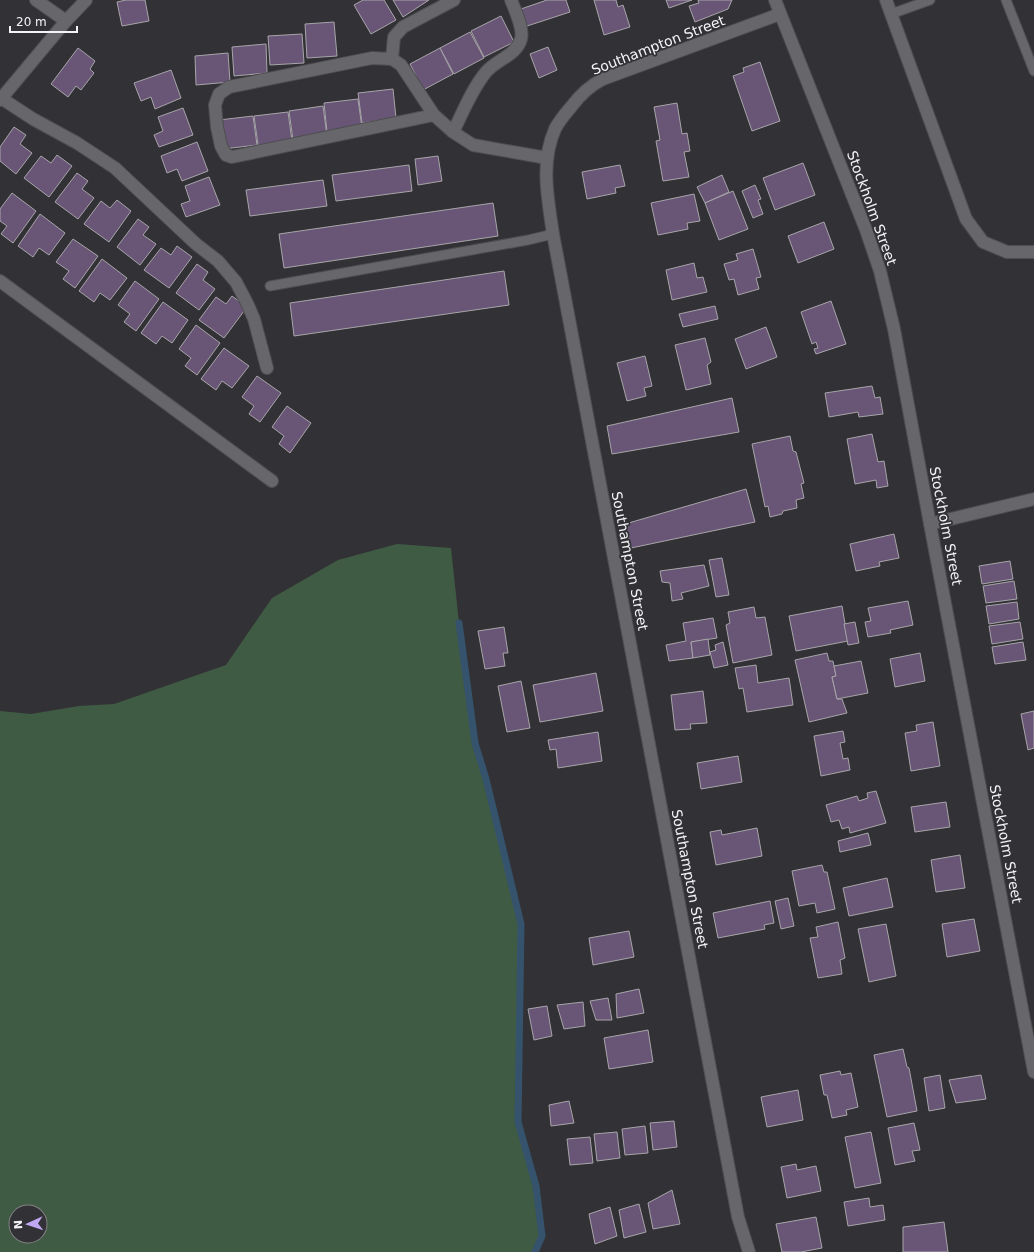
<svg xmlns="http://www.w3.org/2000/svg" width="1034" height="1252" font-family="'DejaVu Sans',sans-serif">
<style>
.green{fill:#405b43;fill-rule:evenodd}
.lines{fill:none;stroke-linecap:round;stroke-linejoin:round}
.stream{stroke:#35536c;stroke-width:7}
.building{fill:#695676;stroke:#a7a5a9}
.lane-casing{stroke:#4e4e51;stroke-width:11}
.street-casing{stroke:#4e4e51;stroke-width:14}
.lane{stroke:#66666b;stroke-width:9}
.street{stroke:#66666b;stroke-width:12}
.labels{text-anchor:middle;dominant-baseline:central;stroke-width:3.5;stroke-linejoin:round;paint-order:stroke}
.street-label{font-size:14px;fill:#f4f4f7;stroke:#323236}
</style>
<rect width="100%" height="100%" fill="#323236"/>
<path class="green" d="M 397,544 L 451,548 L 459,623 L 475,743 L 486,779 L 521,924 L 518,1122 L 536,1186 L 542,1236 L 535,1252 L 0,1252 L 0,711 L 31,714 L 79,706 L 114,704 L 226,665 L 272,598 L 338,560 ZM 16,1212 L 40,1212 L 40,1236 L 16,1236 Z"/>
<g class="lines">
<polyline class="stream" points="459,623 475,743 486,779 521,924 518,1122 536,1186 542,1236 535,1252"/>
</g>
<g class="building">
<polygon points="126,0 145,0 149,21 122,26 117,2"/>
<polygon points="363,0 384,0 396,20 371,34 354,5"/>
<polygon points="393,0 429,0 403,17"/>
<polygon points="547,0 566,0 570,12 524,27 518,10"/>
<polygon points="594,0 616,0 618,7 623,5 630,27 604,35"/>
<polygon points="666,0 692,0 669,8"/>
<polygon points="698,0 732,0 728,9 695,22 689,6 699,3"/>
<polygon points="501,16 514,42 484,57 471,31"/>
<polygon points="334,22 337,56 307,58 305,24"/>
<polygon points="470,32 484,58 454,74 440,48"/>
<polygon points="302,34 304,63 270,65 268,36"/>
<polygon points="266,44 267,73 234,76 232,47"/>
<polygon points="548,47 557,70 539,78 530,54"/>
<polygon points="78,48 95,61 90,69 94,73 81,90 76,86 68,97 51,84"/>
<polygon points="440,48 453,74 423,90 410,64"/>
<polygon points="228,53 230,82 196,85 195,56"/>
<polygon points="760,62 780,121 752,131 733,76 744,72 743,68"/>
<polygon points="171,70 181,98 155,109 151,97 141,101 134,83"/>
<polygon points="393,89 396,118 362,123 358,93"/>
<polygon points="358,99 362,128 327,132 324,103"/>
<polygon points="677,103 682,134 687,133 690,151 684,152 689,177 663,181 656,141 660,140 654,107"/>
<polygon points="323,106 327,136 293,140 289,111"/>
<polygon points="183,108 193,135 159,147 154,135 163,131 158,117"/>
<polygon points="288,112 292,141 258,145 254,116"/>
<polygon points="253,116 257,145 223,149 219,120"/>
<polygon points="14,127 26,135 20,144 32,153 16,174 0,161 0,147"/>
<polygon points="197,142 208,171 182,181 177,169 167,173 161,156"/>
<polygon points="57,155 72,166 49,197 24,178 41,156 51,163"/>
<polygon points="438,156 442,181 418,185 415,159"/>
<polygon points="803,163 815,195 775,210 763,178"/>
<polygon points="409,165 412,191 336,201 332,175"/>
<polygon points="620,165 625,186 615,188 616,193 587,199 582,172"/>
<polygon points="77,173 88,181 82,189 94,198 78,219 55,202"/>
<polygon points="722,175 729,192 705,203 697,187"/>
<polygon points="209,177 220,205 186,217 181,204 190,201 185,186"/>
<polygon points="323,180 327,206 250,216 246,190"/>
<polygon points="755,185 761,199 758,200 763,214 753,218 742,191"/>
<polygon points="733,191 748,229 719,240 705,203"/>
<polygon points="12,193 36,211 13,243 1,234 7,226 0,221 0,209"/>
<polygon points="694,194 700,221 687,223 688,229 658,235 651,203"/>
<polygon points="117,200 131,211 109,242 84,224 101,201 110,208"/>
<polygon points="493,203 498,236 284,268 279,234"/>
<polygon points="40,214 65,233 49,255 39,248 33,257 18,246"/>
<polygon points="138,219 149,227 143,235 156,244 140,265 117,247"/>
<polygon points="824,222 834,249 798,263 788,236"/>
<polygon points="73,239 98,256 75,288 63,279 69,271 56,262"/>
<polygon points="177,246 192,257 169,288 144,270 161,248 171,255"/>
<polygon points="753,249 761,277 756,278 759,289 738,295 734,279 729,280 724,264 738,260 736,254"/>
<polygon points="102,259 127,278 110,300 100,293 94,302 79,291"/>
<polygon points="694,263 697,278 703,277 707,292 672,300 666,270"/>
<polygon points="197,264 208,272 203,280 215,289 199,310 176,293"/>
<polygon points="504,271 509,305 294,336 290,303"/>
<polygon points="135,281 159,299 136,331 124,322 130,314 118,305"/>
<polygon points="232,296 247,307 224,338 199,320 216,297 226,304"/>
<polygon points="831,301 846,344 816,354 814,349 818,348 816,342 812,344 801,312"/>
<polygon points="163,302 188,320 172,343 162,336 156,344 141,333"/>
<polygon points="715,306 718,319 683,327 679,314"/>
<polygon points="196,325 220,343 197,375 185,366 191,358 179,349"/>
<polygon points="766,327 777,357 746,369 735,339"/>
<polygon points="705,338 711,362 707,365 711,384 686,390 675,345"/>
<polygon points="224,348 249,366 232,388 222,381 216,390 201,379"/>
<polygon points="645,356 652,386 644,388 646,396 627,401 617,363"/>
<polygon points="257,376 281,393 260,422 249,414 254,406 242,397"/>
<polygon points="872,386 875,398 880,397 883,414 859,417 858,412 829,417 825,393"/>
<polygon points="732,398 739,432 612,454 607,426"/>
<polygon points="287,406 311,423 290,453 279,444 284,436 272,427"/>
<polygon points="872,434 878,462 884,461 888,486 877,488 876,480 855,484 847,439"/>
<polygon points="790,436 793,451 796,452 804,483 801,484 804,498 796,500 797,508 783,511 782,514 770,517 768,506 765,507 752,444"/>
<polygon points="746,489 755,522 631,548 625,524"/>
<polygon points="894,534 899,558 879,562 880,566 856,571 850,544"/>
<polygon points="722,558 729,595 716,597 709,560"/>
<polygon points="1010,561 1013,579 982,584 979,566"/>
<polygon points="704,565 709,586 681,593 683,599 672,601 670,583 662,582 660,571"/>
<polygon points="1014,581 1017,599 986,603 983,586"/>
<polygon points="908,601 913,625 890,630 891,633 868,637 865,622 871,621 868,608"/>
<polygon points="1017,602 1019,619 989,624 986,606"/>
<polygon points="842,606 848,641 796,651 789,616"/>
<polygon points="754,607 756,618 765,617 772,655 733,663 726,625 730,623 728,612"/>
<polygon points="713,618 717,638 691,642 693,658 669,661 666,645 686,641 683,623"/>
<polygon points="855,622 859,643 848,645 844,624"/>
<polygon points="1020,622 1023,639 992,644 989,626"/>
<polygon points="504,627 508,653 503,653 505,666 485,669 478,631"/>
<polygon points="708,639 710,655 693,658 691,642"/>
<polygon points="723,642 728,665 714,668 710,652 716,650 715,645"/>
<polygon points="1023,642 1026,660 995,664 992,647"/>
<polygon points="827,653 829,661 833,661 836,676 832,677 837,699 842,699 847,713 809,722 795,660"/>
<polygon points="920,653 925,681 895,687 890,659"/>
<polygon points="861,661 868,693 837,699 832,677 836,676 834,666"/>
<polygon points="756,665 758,683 789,678 793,705 747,712 743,688 739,689 735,668"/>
<polygon points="596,673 603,711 540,722 533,685"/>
<polygon points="521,681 530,728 507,732 498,686"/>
<polygon points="703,691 707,723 690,724 691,729 675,730 671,695"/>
<polygon points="1034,711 1034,748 1028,750 1021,714"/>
<polygon points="933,722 940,766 911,771 905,733 917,731 916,725"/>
<polygon points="843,731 845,742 840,743 843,759 848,758 850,770 821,776 814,736"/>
<polygon points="598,732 602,761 558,768 556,749 550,750 548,740"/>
<polygon points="738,756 742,782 701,789 697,763"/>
<polygon points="876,791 886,823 850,833 849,827 842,829 839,820 831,822 826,805 857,796 859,801 868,798 867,793"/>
<polygon points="946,802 950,827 915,832 911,807"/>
<polygon points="757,828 762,856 716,865 710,832 721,830 722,835"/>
<polygon points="868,833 871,845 840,852 838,841"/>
<polygon points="960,855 965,888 936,892 931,860"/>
<polygon points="822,865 824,872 827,872 835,909 817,913 815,903 799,906 792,871"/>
<polygon points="887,878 893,907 849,916 843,888"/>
<polygon points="788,898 794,926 781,929 775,901"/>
<polygon points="770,901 774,923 764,925 765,929 718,938 713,913"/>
<polygon points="974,919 980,951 947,957 942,924"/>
<polygon points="838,922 845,958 840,960 842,974 818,978 810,938 818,937 816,927"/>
<polygon points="886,924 896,976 869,982 858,929"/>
<polygon points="629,931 634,957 593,965 589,938"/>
<polygon points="639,989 644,1013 617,1018 616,994"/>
<polygon points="608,998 612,1020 596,1020 590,1001"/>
<polygon points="583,1002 585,1026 564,1029 557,1005"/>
<polygon points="547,1006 552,1036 534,1040 528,1009"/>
<polygon points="648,1030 653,1062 609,1069 604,1038"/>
<polygon points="903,1049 907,1067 909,1068 917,1111 887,1117 874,1055"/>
<polygon points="840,1071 841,1075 851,1073 858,1107 846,1110 847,1115 832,1118 827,1095 824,1095 820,1075"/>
<polygon points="940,1075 945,1108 929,1111 924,1078"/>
<polygon points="981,1075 986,1099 956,1103 949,1080"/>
<polygon points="798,1090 803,1120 767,1127 761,1097"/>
<polygon points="569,1101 574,1123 551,1126 549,1105"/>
<polygon points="674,1121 677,1147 653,1150 650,1123"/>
<polygon points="914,1123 920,1150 912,1151 915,1161 895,1165 888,1128"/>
<polygon points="645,1126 648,1153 625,1155 622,1129"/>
<polygon points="617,1132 620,1158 597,1161 594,1134"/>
<polygon points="871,1132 881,1183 855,1188 845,1137"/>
<polygon points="590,1137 593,1163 570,1165 567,1139"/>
<polygon points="796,1164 797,1170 816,1166 821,1191 787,1198 781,1167"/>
<polygon points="672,1190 680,1224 653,1229 648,1203"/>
<polygon points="869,1198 870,1207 883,1205 885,1220 848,1226 844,1202"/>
<polygon points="639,1204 646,1232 624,1238 619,1210"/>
<polygon points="610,1207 617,1236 595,1244 589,1214"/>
<polygon points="816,1217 822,1248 801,1252 782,1252 776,1224"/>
<polygon points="944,1222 948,1252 903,1252 903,1227"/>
</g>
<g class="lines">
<g class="lane-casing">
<g id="lane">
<polyline points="1006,0 1034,71"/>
<polyline points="891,14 930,0"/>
<polyline points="270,286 528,240 553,234"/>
</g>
</g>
<g class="street-casing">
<g id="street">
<polyline points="36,0 66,21"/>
<polyline points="775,0 866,230 880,271 894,329 930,524 1034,1072"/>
<polyline points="886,0 966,219 983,242 1007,252 1034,252"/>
<polyline points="392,59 394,37 403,27 454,0"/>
<polyline points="1,98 33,119 77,143 115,168 196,244 218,261 236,282 247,303 254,319 267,368"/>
<polyline points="0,100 66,21 86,0"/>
<polyline points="434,115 232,157 226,155 221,146 217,127 215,105 219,94 229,87 372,58 392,59 401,65 434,115 453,132 473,145 547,158"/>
<path d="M 453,132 C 463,112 472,89 486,72 C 496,60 517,55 521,39 C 524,29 515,10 511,0"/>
<polyline points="0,281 272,481"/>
<polyline points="930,524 1034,499"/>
<path d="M 749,1252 L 738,1217 L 553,234 C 548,199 540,163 555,129 C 559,121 565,114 571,107 C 580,95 589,86 603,79 L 780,14"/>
</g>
</g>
<use href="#lane" class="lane"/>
<use href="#street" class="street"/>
</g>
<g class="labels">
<g class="street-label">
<text transform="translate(658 45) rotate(-21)">Southampton Street</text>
<text transform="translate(872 208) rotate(70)">Stockholm Street</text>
<text transform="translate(946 526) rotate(79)">Stockholm Street</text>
<text transform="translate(630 561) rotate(79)">Southampton Street</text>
<text transform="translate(1006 844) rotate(79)">Stockholm Street</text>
<text transform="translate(690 879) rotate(79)">Southampton Street</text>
</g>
</g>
<g transform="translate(28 1224) rotate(267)"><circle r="19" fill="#323236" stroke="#808083"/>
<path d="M0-3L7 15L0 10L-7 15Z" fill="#c1a8f3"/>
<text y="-6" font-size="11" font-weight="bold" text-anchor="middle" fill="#f4f4f7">N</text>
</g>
<path d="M10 26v6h67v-6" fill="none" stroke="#f4f4f7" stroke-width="2"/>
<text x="16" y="26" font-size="12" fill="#f4f4f7" stroke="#323236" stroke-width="3" paint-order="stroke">20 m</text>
</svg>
